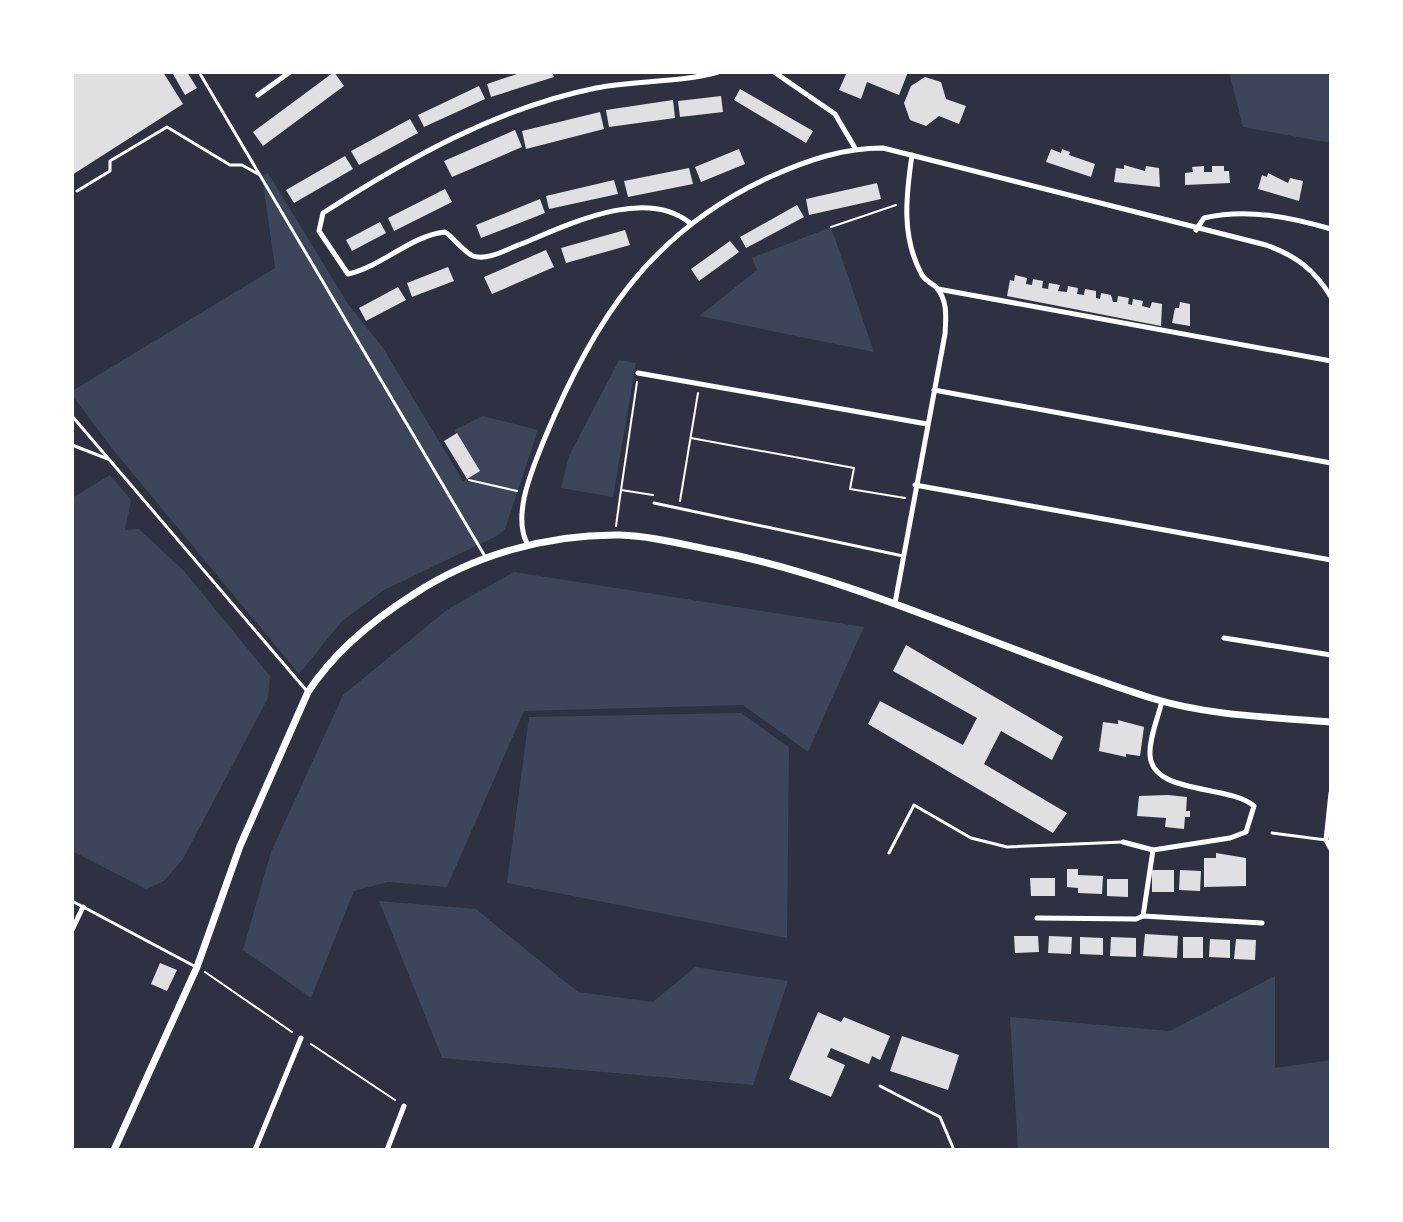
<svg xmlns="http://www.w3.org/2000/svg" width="1403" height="1222" font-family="'Space Grotesk',sans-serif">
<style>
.green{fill:#3c4559}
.building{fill:#e0e0e3}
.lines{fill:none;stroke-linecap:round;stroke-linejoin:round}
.path{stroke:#fff;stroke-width:2}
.service{stroke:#fff;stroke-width:3}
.minor{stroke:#fff;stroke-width:5}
.tertiary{stroke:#fff;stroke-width:7}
</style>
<rect width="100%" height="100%" fill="#2d3142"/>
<g class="green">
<polygon points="1229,72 1331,72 1331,143 1243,127"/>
<polygon points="268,173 348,304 383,348 463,481 479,471 454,430 483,416 538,430 505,529 497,536 384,590 342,621 299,674 110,446 72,395 72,391 275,268 262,176"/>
<polygon points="831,227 874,352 699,316 757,270 752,258"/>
<polygon points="619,360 636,363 613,497 561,488 569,456"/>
<polygon points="110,475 131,500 125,530 139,529 184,571 270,676 268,698 183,859 164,881 146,889 72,851 72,498"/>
<polygon points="514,572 864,627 808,752 743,705 524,711 447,887 388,882 354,891 311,998 243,950 271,852 343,695 448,609"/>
<polygon points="741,713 789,747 787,938 507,883 529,717"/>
<polygon points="379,901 476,909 578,992 653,1002 695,967 788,981 753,1085 442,1058"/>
<polygon points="1275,976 1275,1068 1331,1060 1331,1150 1018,1150 1010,1017 1170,1031"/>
</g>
<g class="building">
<polygon points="72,72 163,72 183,104 72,175"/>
<polygon points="177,72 187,72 197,88 185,95 173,74"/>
<polygon points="334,72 344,86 263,146 253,132"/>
<polygon points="523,72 552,72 554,77 491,97 487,84"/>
<polygon points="847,72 908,72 899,95 867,82 861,99 839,90"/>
<polygon points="925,77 941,82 946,99 966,106 959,124 939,116 926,126 910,120 904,103 911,86"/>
<polygon points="479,86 485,99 424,127 418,115"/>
<polygon points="740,89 813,131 806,143 734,100"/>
<polygon points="721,96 723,112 680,117 678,101"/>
<polygon points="673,100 675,118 609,127 606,110"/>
<polygon points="600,112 604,129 526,149 522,131"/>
<polygon points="410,119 418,133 359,165 351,151"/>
<polygon points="515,130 522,147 452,177 444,161"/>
<polygon points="739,149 745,164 701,182 695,167"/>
<polygon points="1051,149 1061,153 1062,149 1070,152 1069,155 1095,164 1091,177 1046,162"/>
<polygon points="345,156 353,169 294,203 286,190"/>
<polygon points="1124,165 1145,171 1146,166 1159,168 1160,187 1114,182 1116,168 1124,169"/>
<polygon points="1204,166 1204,172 1212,172 1212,166 1224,166 1224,171 1229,171 1230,183 1185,185 1185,173 1193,172 1192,167"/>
<polygon points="689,168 693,184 628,197 624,181"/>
<polygon points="1268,173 1288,183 1290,178 1303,181 1299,201 1258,189 1262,175 1267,177"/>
<polygon points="614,180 618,194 549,209 546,196"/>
<polygon points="877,183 881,199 809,215 806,199"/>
<polygon points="445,189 452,202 394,231 388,218"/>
<polygon points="540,199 545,213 481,238 476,225"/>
<polygon points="797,205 804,217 746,248 740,237"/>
<polygon points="380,222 386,233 352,251 346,240"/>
<polygon points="625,230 630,245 566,263 561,248"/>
<polygon points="730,241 739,252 699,281 691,269"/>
<polygon points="546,250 554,267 492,294 484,277"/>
<polygon points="448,267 454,281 412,297 407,283"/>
<polygon points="1015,275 1027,278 1026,284 1032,285 1033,279 1043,281 1042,288 1048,289 1049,283 1060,285 1058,291 1067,292 1068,286 1078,288 1077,294 1084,295 1085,289 1096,291 1096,298 1100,299 1101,293 1111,295 1113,302 1117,302 1118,296 1129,298 1128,304 1132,305 1133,299 1143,301 1142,306 1150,308 1152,302 1162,304 1161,326 1007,296 1010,280 1014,281"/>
<polygon points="398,287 406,300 366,321 359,308"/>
<polygon points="1180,302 1190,304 1190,326 1172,323 1175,308 1179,308"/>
<polygon points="457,433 480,471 467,479 444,441"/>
<polygon points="906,645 1063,737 1052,760 1001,731 984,764 1067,813 1053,833 868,724 880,701 963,745 977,718 893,671"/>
<polygon points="1118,720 1144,727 1140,756 1126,754 1126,757 1099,751 1103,722 1118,724"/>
<polygon points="1168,795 1187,797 1186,811 1190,811 1190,817 1185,817 1184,829 1165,827 1166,818 1137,816 1139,796"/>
<polygon points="1216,853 1246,858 1246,886 1204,887 1204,858 1216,858"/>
<polygon points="1067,869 1078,869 1078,875 1103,876 1102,894 1078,893 1078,888 1067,887"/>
<rect x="1152" y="870" width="22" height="22"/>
<polygon points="1180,870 1201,871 1200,891 1179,890"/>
<polygon points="1030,878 1055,878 1055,896 1031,896"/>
<polygon points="1107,879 1128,879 1128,897 1107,896"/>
<polygon points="1145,934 1178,936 1177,958 1143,956"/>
<polygon points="1014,936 1038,936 1039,952 1015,953"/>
<polygon points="1049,936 1072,937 1071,954 1048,953"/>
<polygon points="1080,937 1103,938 1103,955 1080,954"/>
<polygon points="1111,937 1136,938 1136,957 1110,956"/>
<rect x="1183" y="937" width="20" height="21"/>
<polygon points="1210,939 1230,940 1230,958 1209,957"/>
<polygon points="1236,939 1256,940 1255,960 1234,959"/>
<polygon points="160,963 177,970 167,991 151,984"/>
<polygon points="818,1012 841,1022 844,1017 890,1036 880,1060 872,1056 869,1064 831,1048 827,1057 845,1065 831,1097 789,1079"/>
<polygon points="902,1036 959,1055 948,1090 890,1071"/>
</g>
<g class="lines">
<g class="path">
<polyline points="831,227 896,205"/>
<polyline points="637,382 621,490 653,495"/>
<polyline points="691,438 854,468 850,489 905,498"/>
<polyline points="469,480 517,491"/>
<polyline points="680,501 698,393"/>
<polyline points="616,526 621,490"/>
<polyline points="205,972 292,1032"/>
<polyline points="311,1044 395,1100"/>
</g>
<g class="service">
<polyline points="199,72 486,558"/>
<polyline points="77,191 110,171 110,161 167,127 230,165 242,165 258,174"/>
<polyline points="72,416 306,690"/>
<polyline points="72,445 108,459"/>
<polyline points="654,503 903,556"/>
<polyline points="1272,833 1326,840"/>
<polyline points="889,853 914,805 971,838 1007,847 1123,842"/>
<polyline points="72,901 196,967"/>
<polyline points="880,1086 940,1117 954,1150"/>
</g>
<g class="minor">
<polyline points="774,72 835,114 855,148"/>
<polyline points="258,95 290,72"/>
<path d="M 690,223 C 645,186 568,225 521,244 C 507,249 488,261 473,256 C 464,252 454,238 445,232 C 410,236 383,266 348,274 L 319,231 L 323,213 C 407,159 497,108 596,88 C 636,80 679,83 718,72"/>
<path d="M 1196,230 L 1204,218 C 1247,208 1290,217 1331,229"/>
<polyline points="938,289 1331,361"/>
<polyline points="638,373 927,424"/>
<polyline points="934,390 1331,463"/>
<polyline points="915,485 1331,560"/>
<path d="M 528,545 C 511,516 533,468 544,440 C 593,321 651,230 772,176 C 808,160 843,148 883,148 L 1266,245 C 1296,256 1314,269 1331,297"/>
<path d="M 895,603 L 945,334 C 946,318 948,300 936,287 C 931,283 926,281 922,275 C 901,237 906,196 912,155"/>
<polyline points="1224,638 1331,655"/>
<polyline points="1331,793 1326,840 1331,849"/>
<path d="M 1123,842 L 1153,850 L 1230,838 L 1246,832 L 1254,806 C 1228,784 1152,795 1150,755 C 1149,738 1158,718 1162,701"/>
<polyline points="1153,850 1143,916 1262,923"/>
<polyline points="1037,918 1136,919 1143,916"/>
<polyline points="72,930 83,907"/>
<polyline points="255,1150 301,1038"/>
<polyline points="387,1150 404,1106"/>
</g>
<path class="tertiary" d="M 114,1150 L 197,967 L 240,846 L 308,692 C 334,652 373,620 414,594 C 474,555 548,534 620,535 C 652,536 685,545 716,551 C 867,582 1005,652 1151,698 C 1209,716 1271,717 1331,722"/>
</g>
<rect width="1403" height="1222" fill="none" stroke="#ffffff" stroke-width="148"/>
</svg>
